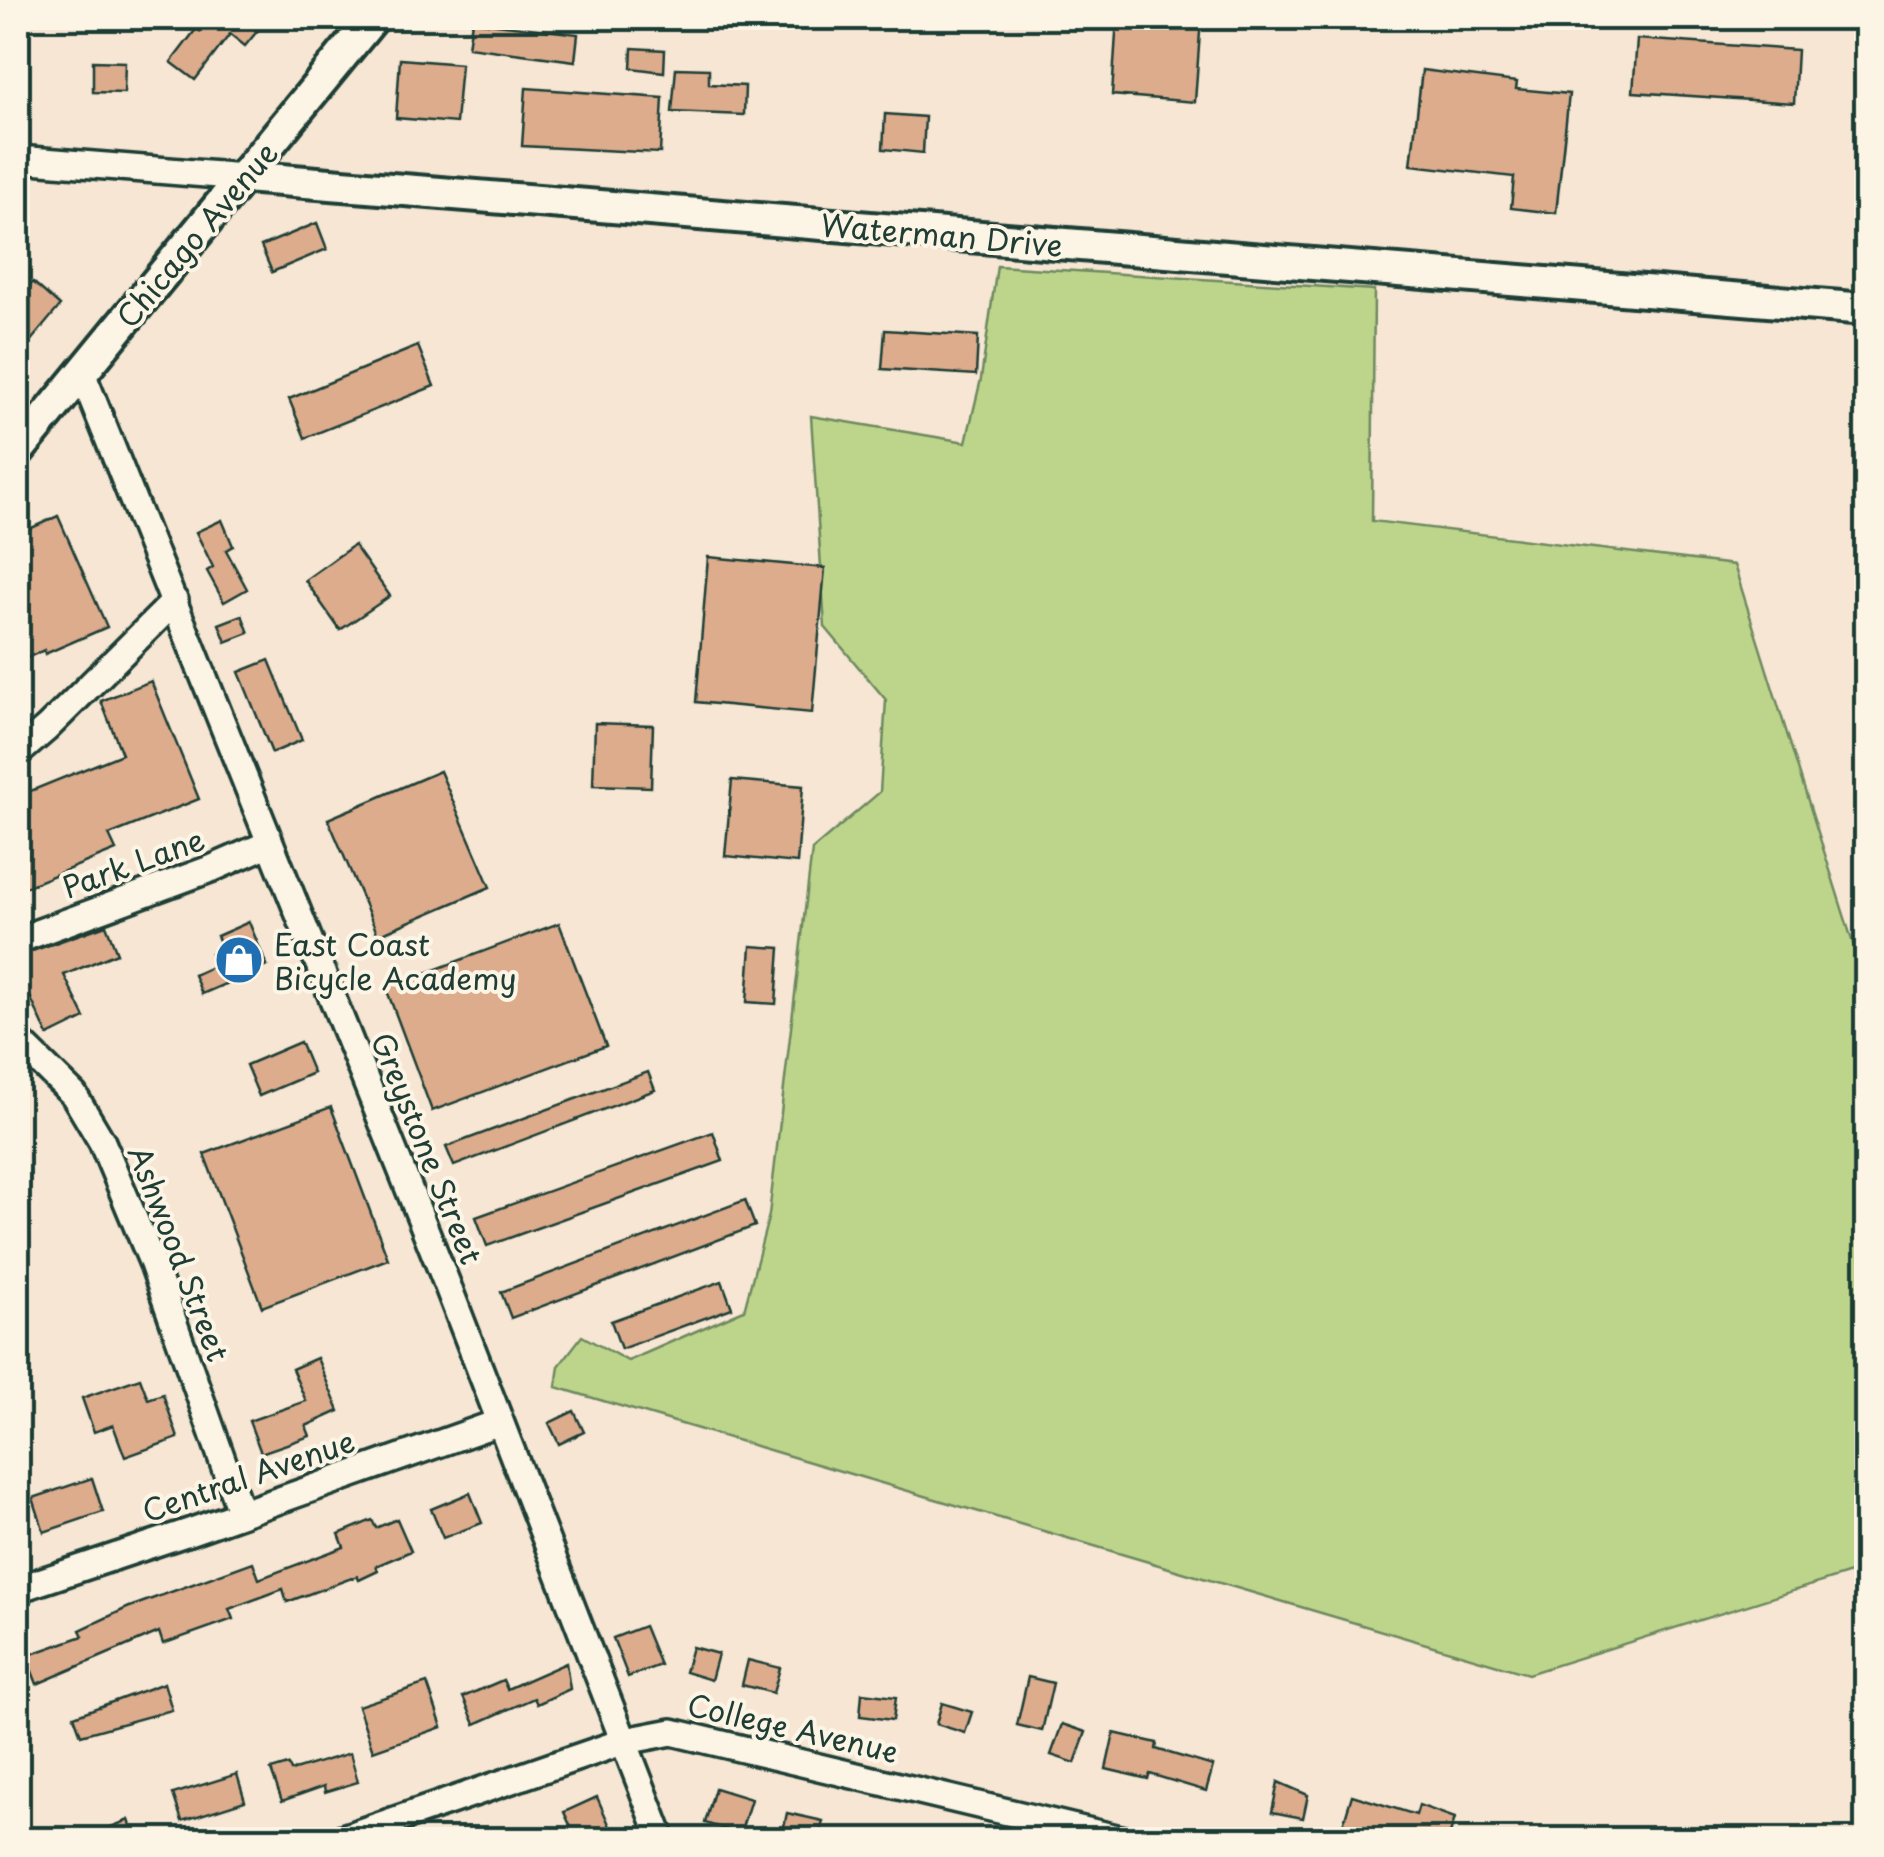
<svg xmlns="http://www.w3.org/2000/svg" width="1884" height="1857" font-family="'Playpen Sans',sans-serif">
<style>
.green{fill:#bdd58b;stroke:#6e8960;stroke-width:2.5}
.building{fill:#dcac8d;stroke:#1f3d34;stroke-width:2.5}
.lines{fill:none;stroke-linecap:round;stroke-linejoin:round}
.minor-casing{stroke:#1f3d34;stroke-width:32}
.tertiary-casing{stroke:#1f3d34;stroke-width:38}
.minor{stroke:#fcf5e5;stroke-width:25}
.tertiary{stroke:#fcf5e5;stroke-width:30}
.labels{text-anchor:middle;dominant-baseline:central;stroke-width:8;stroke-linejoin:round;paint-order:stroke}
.street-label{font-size:30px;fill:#1f3d34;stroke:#fcf5e5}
.poi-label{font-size:30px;fill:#1f3d34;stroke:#fcf5e5;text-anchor:start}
</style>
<rect width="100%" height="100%" fill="#f6e6d3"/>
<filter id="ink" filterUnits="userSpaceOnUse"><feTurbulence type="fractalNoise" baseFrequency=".01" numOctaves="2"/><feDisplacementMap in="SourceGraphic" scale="20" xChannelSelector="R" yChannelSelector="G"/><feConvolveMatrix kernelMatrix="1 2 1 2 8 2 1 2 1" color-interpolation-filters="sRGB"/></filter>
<g filter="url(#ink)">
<polygon class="green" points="997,266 1374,290 1372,521 1734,565 1866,985 1866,1568 1528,1674 556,1387 559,1366 582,1336 628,1361 744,1310 769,1215 812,850 880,792 886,700 825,627 811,416 966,442 981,379"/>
<g class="building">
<polygon points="210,18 268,18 245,46 230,34 195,80 171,62 197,28 200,31"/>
<polygon points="1117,18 1201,18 1195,102 1112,95"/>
<polygon points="472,21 578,34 575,61 468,47"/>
<polygon points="1637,39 1797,50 1794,103 1633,92"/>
<polygon points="632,48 665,50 664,72 631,68"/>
<polygon points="400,59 461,64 456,123 396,118"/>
<polygon points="93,61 125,62 124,93 93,92"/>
<polygon points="676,68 709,69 709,84 745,86 744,115 672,112"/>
<polygon points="1422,70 1517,82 1516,89 1569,94 1556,213 1511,208 1514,177 1411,165"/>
<polygon points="526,88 663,98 660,153 522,146"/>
<polygon points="885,114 925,117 923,153 883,149"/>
<polygon points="317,223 327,249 272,272 261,246"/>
<polygon points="33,282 60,306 18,356 18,301"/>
<polygon points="885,330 978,336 976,375 882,369"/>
<polygon points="418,346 434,386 305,438 289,399"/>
<polygon points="58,516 107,627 45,654 44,650 18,662 18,534"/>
<polygon points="222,520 233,546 226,550 247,589 224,602 207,571 213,567 196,532"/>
<polygon points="354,545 390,596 340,630 305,580"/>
<polygon points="708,557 825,568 812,713 696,702"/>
<polygon points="242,615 249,633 226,642 219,624"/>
<polygon points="269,660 302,740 272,753 239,672"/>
<polygon points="151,681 199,799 109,835 116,850 18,890 18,796 122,754 101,701"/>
<polygon points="595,723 653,725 651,787 593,785"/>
<polygon points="440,771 490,887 378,935 328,819"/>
<polygon points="732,780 803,786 797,863 725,856"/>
<polygon points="249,922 267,966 202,994 194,975 216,965 211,954 223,949 217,936"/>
<polygon points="559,923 606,1046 432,1111 386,988"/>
<polygon points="106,925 117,953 64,975 85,1018 48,1036 27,990 18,994 18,956"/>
<polygon points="751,946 780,948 776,1004 747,1002"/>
<polygon points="300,1042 313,1073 259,1096 246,1065"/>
<polygon points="648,1072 655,1090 454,1166 446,1147"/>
<polygon points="331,1107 388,1259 262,1307 204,1154"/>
<polygon points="713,1132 723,1161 487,1246 476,1217"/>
<polygon points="745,1200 755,1226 511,1318 501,1292"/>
<polygon points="722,1281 732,1308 621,1349 611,1321"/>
<polygon points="317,1358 339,1411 306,1426 310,1436 261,1453 249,1421 306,1401 292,1369"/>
<polygon points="140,1378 148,1399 163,1394 178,1438 125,1457 113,1425 94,1432 82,1398"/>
<polygon points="574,1411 584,1432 559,1444 549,1423"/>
<polygon points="92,1478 103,1512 44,1532 33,1498"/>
<polygon points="470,1493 482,1523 443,1538 431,1509"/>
<polygon points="397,1519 411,1551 376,1566 378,1571 359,1580 357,1576 287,1602 283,1589 229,1609 233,1619 163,1644 159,1632 37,1684 26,1656 83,1636 80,1630 127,1608 253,1562 259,1579 344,1547 339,1534 372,1520 376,1528"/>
<polygon points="644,1626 660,1665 628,1677 613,1638"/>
<polygon points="692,1647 718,1654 711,1680 685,1672"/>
<polygon points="748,1660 780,1668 773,1693 742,1685"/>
<polygon points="566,1663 570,1689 537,1704 534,1698 475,1724 463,1697 503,1680 507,1689"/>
<polygon points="1028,1677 1053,1683 1042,1731 1017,1725"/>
<polygon points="164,1683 172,1710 81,1735 74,1716"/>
<polygon points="427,1683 442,1727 373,1751 358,1706"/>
<polygon points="862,1693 896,1697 893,1720 860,1716"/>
<polygon points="942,1703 972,1712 965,1733 936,1724"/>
<polygon points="1062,1724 1086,1732 1075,1763 1051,1755"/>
<polygon points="1114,1733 1157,1743 1156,1749 1213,1766 1206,1791 1150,1774 1148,1779 1106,1769"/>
<polygon points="350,1753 358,1782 325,1792 324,1786 282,1801 271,1770 288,1765 291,1771"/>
<polygon points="237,1774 245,1801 182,1821 173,1794"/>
<polygon points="1278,1782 1308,1795 1303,1818 1272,1812"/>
<polygon points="715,1788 751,1799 740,1834 705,1823"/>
<polygon points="1352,1795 1416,1815 1419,1805 1455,1818 1448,1840 1370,1840 1341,1831"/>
<polygon points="597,1797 616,1840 577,1840 564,1812"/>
<polygon points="787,1813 823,1821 819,1840 781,1840"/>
<polygon points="129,1820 136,1840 82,1840 82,1838"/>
</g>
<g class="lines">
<g class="minor-casing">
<g id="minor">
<polyline points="18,159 244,177"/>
<polyline points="82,373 447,1284 662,1840"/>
<polyline points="18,753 47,728 175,601"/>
<polyline points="18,940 213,868 270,843"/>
<polyline points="18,1040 74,1095 102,1142 153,1264 241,1513"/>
<polyline points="18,1589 189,1532 500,1422"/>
<polyline points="337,1840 625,1741 672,1732 1125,1840"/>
</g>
</g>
<g class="tertiary-casing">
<g id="tertiary">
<polyline points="244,177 1866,309"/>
<polyline points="18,451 373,18"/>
</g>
</g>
<use href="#minor" class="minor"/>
<use href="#tertiary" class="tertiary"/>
</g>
</g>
<defs>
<g id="shop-disc" transform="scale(2.5)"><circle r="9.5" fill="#1f6fb2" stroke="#fcf5e5"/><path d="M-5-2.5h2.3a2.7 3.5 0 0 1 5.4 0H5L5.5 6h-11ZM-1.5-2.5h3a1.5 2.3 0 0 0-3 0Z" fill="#fff"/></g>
</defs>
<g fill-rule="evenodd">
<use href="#shop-disc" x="239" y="960"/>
</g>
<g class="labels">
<g class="street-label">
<text transform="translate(196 234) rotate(-50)">Chicago Avenue</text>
<text transform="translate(942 234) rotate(5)">Waterman Drive</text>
<text transform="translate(133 862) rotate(-20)">Park Lane</text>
<text transform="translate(428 1148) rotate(68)">Greystone Street</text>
<text transform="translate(180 1253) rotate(69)">Ashwood Street</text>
<text transform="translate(248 1475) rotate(-19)">Central Avenue</text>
<text transform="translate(793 1727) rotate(13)">College Avenue</text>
</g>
<g class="poi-label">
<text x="274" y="943">East Coast<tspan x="274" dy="34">Bicycle Academy</tspan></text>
</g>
</g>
<rect width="1884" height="1857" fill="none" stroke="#fcf5e5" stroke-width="60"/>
<rect x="30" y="30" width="1824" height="1797" fill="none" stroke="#1f3d34" stroke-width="4" filter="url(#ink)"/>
</svg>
